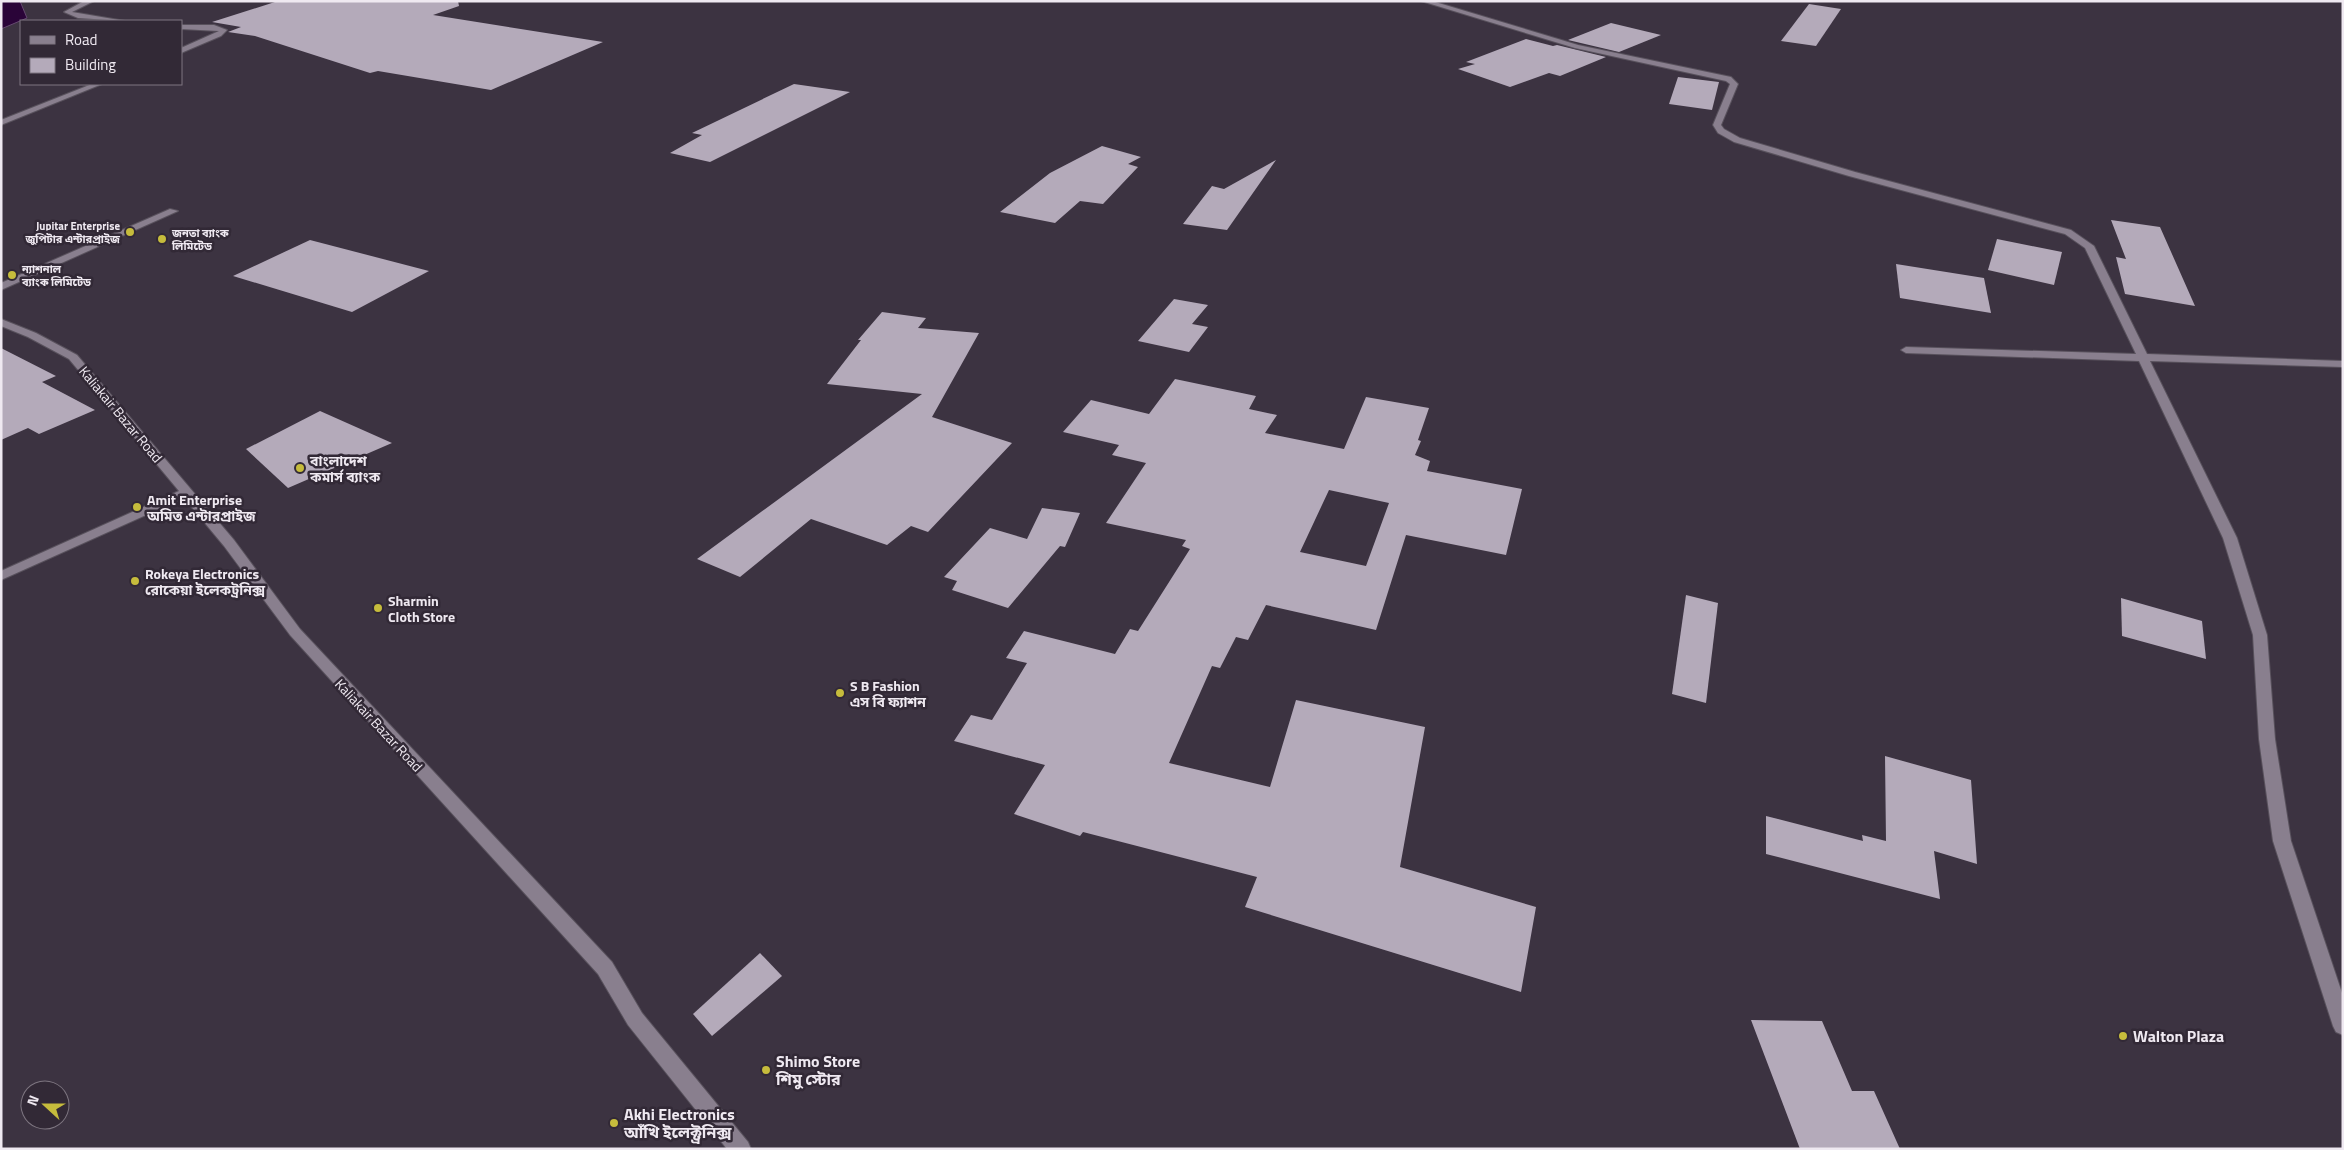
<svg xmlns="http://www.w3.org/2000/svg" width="2344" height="1150" font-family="'Titillium Web','Noto Sans Bengali',sans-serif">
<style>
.water{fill:#2a0438;stroke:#654970}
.building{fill:#b4aaba;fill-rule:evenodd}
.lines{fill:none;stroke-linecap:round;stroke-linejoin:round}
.minor-casing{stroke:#58515c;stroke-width:2}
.minor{fill:#897f8e;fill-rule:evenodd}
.poi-dot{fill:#c6bc3c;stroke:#322936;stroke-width:2}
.labels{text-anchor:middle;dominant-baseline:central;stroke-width:5;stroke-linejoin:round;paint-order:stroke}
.far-poi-label{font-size:11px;font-weight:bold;fill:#efe9f1;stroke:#322936;text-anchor:start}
.street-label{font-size:14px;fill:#efe9f1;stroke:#322936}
.poi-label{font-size:14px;font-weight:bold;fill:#efe9f1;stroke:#322936;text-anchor:start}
.near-poi-label{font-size:16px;font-weight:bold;fill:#efe9f1;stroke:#322936;text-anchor:start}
</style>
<rect width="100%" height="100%" fill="#3c3341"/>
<polygon class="water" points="1,1 20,1 27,18 1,29"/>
<g class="building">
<polygon points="278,1 458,1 459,6 433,15 603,42 491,90 378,71 370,73 255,36 228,32 241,27 212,22"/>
<polygon points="1809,4 1841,9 1816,46 1781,41"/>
<polygon points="1611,23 1661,35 1619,52 1568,40"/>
<polygon points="1526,39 1553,46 1557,45 1606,57 1560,76 1549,73 1510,87 1458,69 1475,64 1466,62"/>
<polygon points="1678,77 1719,82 1712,110 1669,104"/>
<polygon points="794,84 850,92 710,162 670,153 702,135 692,133"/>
<polygon points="1102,146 1141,157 1128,164 1138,167 1103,204 1080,201 1055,223 1000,212 1050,173"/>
<polygon points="1276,160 1227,230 1183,224 1212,186 1224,189"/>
<polygon points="2111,220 2160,227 2195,306 2125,294 2116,257 2126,259"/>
<polygon points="1997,239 2062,252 2054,285 1988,270"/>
<polygon points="310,240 429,271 352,312 233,276"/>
<polygon points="1896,264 1984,278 1991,313 1900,298"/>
<polygon points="1174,299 1208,305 1192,324 1208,327 1189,352 1138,341"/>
<polygon points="882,312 926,318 918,328 979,333 932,417 1012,443 928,532 911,526 887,545 811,519 740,577 697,559 922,394 827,384 861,340 858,340"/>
<polygon points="1,348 56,376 42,382 95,410 39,434 28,428 1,440"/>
<path d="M 1175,379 L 1256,396 L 1249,409 L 1277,415 L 1265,433 L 1344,449 L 1366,397 L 1429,408 L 1418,440 L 1421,441 L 1415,455 L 1430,461 L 1427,471 L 1522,489 L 1506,555 L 1406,535 L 1376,630 L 1266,605 L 1248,640 L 1236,637 L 1220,668 L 1212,666 L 1169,763 L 1270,787 L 1296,700 L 1425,727 L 1400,867 L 1536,907 L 1521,992 L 1245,907 L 1257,877 L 1083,832 L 1080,836 L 1014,814 L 1045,765 L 954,741 L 971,715 L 992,720 L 1027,663 L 1006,658 L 1024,631 L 1115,654 L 1130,629 L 1138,631 L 1190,549 L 1182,546 L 1186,540 L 1106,523 L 1146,463 L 1112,455 L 1119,445 L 1063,432 L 1091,400 L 1149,414 ZM 1329,490 L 1389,503 L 1366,566 L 1300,552 Z"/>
<polygon points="320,411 392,443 288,488 246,449"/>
<polygon points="1042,508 1080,513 1065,547 1060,546 1008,608 952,590 957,581 944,577 990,528 1027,539"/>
<polygon points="1686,595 1718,603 1706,703 1672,694"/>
<polygon points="2121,598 2202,621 2206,659 2122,636"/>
<polygon points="1885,756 1971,780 1977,864 1934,851 1940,899 1766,854 1766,816 1863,841 1862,835 1886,841"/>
<polygon points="760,953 782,976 712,1036 693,1014"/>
<polygon points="1751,1020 1822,1021 1852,1091 1874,1091 1900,1149 1800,1149"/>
</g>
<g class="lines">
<g class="minor-casing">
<g id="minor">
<polygon points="84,1 94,1 72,12 125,21 78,18 64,12"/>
<polygon points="1421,1 1432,1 1578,45 1731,77 1738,84 1721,125 1724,129 1740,138 1855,172 2071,230 2094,246 2147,354 2343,361 2343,367 2150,361 2237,538 2267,635 2275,739 2291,841 2343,996 2343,1035 2336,1032 2333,1026 2273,841 2259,739 2253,635 2223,538 2139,361 1906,353 1901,350 1906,347 2136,354 2085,248 2065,234 1849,176 1734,142 1718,133 1713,125 1730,84 1726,81 1575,48"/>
<polygon points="181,25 214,25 227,30 221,36 181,53 181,48 219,31 181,29"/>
<polygon points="92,84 102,84 1,125 1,120"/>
<polygon points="170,209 178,211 1,290 1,283"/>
<polygon points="1,319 36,333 77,355 234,540 300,629 612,962 642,1013 748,1142 751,1149 727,1149 628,1025 598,974 290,635 224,546 184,498 1,580 1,571 179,491 69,359 28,337 1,326"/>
</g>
</g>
<use href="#minor" class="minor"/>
</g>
<g class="poi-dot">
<circle cx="130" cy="232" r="5"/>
<circle cx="162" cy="239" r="5"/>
<circle cx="12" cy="275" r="5"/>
<circle cx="300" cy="468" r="5"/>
<circle cx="137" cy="507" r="5"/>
<circle cx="135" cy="581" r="5"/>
<circle cx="378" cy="608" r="5"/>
<circle cx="840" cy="693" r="5"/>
<circle cx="2123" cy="1036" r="5"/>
<circle cx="766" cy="1070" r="5"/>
<circle cx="614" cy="1123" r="5"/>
</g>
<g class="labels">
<g class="far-poi-label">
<text x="120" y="226" text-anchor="end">Jupitar Enterprise<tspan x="120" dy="13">জুপিটার এন্টারপ্রাইজ</tspan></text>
<text x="172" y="233">জনতা ব্যাংক<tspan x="172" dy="13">লিমিটেড</tspan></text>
<text x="22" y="269">ন্যাশনাল<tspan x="22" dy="13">ব্যাংক লিমিটেড</tspan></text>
</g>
<g class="street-label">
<text transform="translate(121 414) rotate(50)">Kaliakair Bazar Road</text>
<text transform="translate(379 725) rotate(47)">Kaliakair Bazar Road</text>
</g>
<g class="poi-label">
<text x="310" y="460">বাংলাদেশ<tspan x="310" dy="16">কমার্স ব্যাংক</tspan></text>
<text x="147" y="499">Amit Enterprise<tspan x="147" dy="16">অমিত এন্টারপ্রাইজ</tspan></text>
<text x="145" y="573">Rokeya Electronics<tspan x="145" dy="16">রোকেয়া ইলেকট্রনিক্স</tspan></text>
<text x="388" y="600">Sharmin<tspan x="388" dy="16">Cloth Store</tspan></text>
<text x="850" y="685">S B Fashion<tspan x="850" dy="16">এস বি ফ্যাশন</tspan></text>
</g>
<g class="near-poi-label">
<text x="2133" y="1036">Walton Plaza</text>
<text x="776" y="1061">Shimo Store<tspan x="776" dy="18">শিমু স্টোর</tspan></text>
<text x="624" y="1114">Akhi Electronics<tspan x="624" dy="18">আঁখি ইলেক্ট্রনিক্স</tspan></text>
</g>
</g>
<rect width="2344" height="1150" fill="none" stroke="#efe9f1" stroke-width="5"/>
<rect x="20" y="20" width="162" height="65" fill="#322936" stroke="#7e7681"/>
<rect x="30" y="36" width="25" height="8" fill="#897f8e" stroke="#7e7681"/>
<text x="65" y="45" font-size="15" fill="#efe9f1">Road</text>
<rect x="30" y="58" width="25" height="15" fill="#b4aaba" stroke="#7e7681"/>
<text x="65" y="70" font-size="15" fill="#efe9f1">Building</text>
<g transform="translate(45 1105) rotate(291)"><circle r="24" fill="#322936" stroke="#7e7681"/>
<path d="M0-4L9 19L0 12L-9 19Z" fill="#c6bc3c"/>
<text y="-8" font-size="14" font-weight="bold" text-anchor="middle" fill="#efe9f1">N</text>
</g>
</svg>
